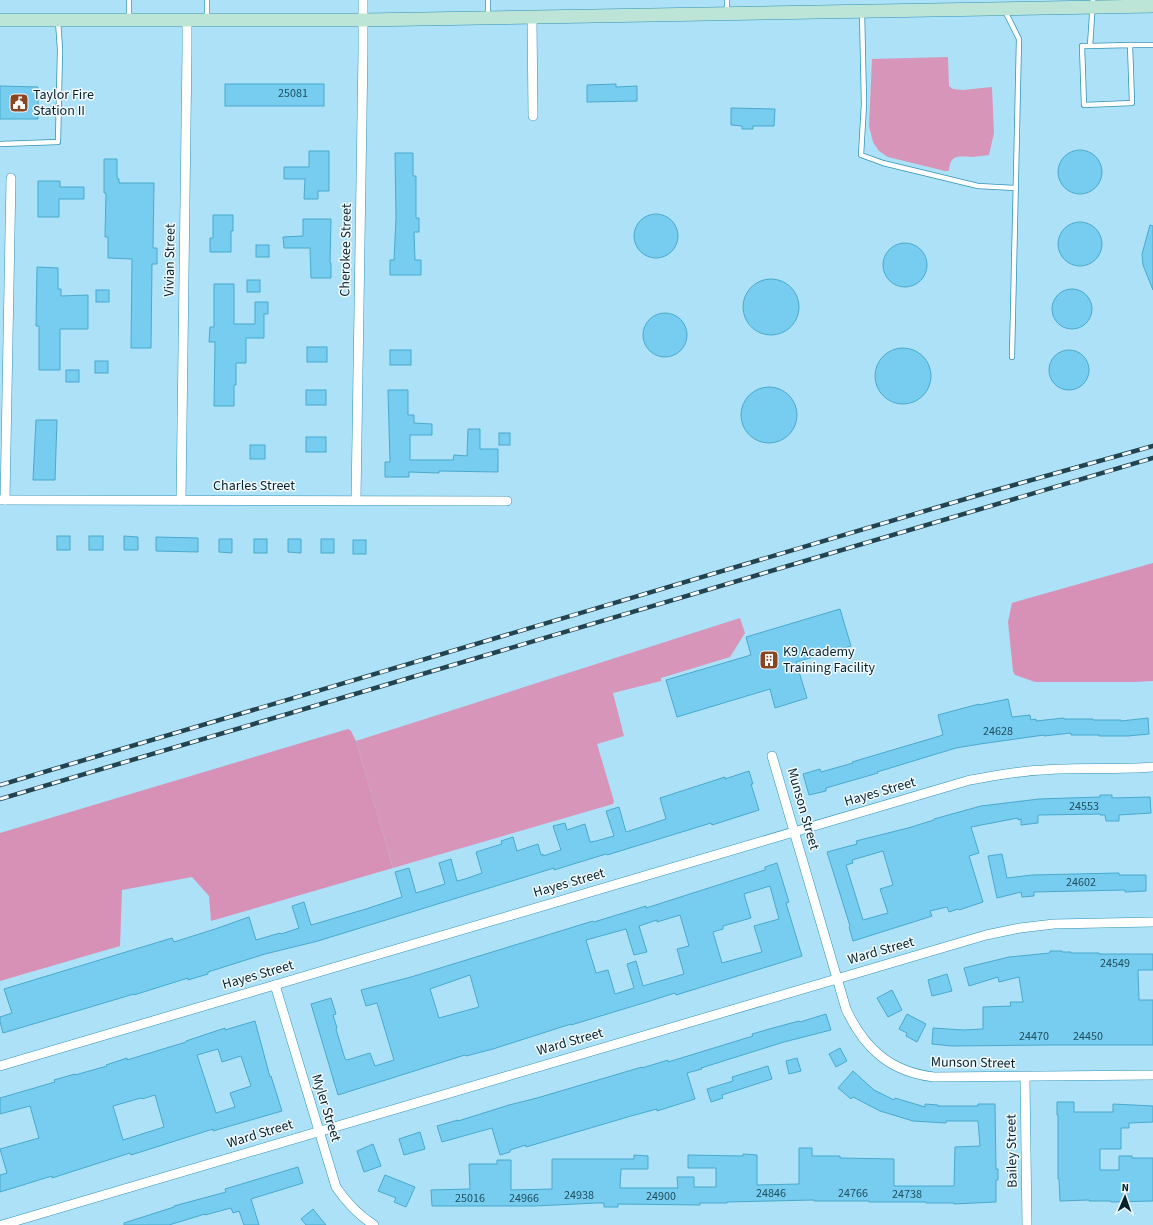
<svg xmlns="http://www.w3.org/2000/svg" width="1153" height="1225" font-family="'Source Sans 3',sans-serif">
<style>
.green{fill:#d795b9}
.forest{fill:#d791b7}
.building{fill:#76cdf0;stroke:#49a9cc;fill-rule:evenodd}
.lines{fill:none;stroke-linecap:round;stroke-linejoin:round}
.service-casing{stroke:#3093b6;stroke-width:6}
.minor-casing{stroke:#3093b6;stroke-width:10}
.secondary-casing{stroke:#3093b6;stroke-width:14}
.service{stroke:#fff;stroke-width:4.5}
.minor{stroke:#fff;stroke-width:9}
.secondary{stroke:#bce5d8;stroke-width:13}
.rail-casing{stroke:#224451;stroke-width:4.5}
.rail{stroke:#f2fafe;stroke-width:3;stroke-dasharray:9;stroke-linecap:butt}
.labels{text-anchor:middle;dominant-baseline:central;stroke-width:3;stroke-linejoin:round;paint-order:stroke}
.number-label{font-size:12px;fill:#214e5e}
.poi-label{font-size:14px;fill:#05232e;stroke:#f2fafe;text-anchor:start}
.street-label{font-size:14px;fill:#05232e;stroke:#f2fafe}
</style>
<rect width="100%" height="100%" fill="#ade1f7"/>
<g class="green">
<path d="M 948,57 L 949,86 L 953,89 L 963,90 L 992,87 L 994,133 L 989,155 C 984,156 978,156 973,157 C 960,157 950,153 949,171 L 945,171 L 888,157 L 879,151 L 873,142 L 869,126 L 872,59 Z"/>
<polygon points="740,618 745,633 730,657 661,678 661,681 613,693 624,736 597,744 614,801 613,804 393,868 356,741"/>
</g>
<g class="forest">
<polygon points="1153,563 1153,681 1134,682 1035,682 1015,675 1013,671 1008,622 1012,603"/>
<polygon points="348,729 351,731 356,741 393,868 211,921 209,896 192,877 122,890 120,946 0,981 0,833"/>
</g>
<g class="building">
<rect x="225" y="84" width="99" height="22"/>
<polygon points="616,84 616,87 637,86 637,101 587,102 587,85"/>
<polygon points="0,86 38,87 38,119 0,119"/>
<polygon points="731,108 775,109 774,126 753,126 753,129 742,129 742,126 731,125"/>
<circle cx="1080" cy="172" r="22"/>
<polygon points="309,151 329,151 329,191 318,191 318,199 304,199 305,179 284,179 284,167 309,167"/>
<polygon points="395,153 413,153 413,176 416,176 416,218 419,218 419,232 414,232 415,260 421,260 421,275 390,275 390,260 394,260 396,218"/>
<polygon points="104,159 117,159 117,178 119,179 119,183 154,183 153,248 157,248 157,264 152,264 151,348 131,348 132,259 108,258 108,237 105,237 106,193 104,193"/>
<polygon points="38,181 60,181 60,187 84,187 84,199 59,199 59,217 38,217"/>
<circle cx="656" cy="236" r="22"/>
<polygon points="213,215 233,215 233,231 231,231 231,252 210,252 210,238 213,238"/>
<polygon points="303,219 331,219 330,263 331,263 331,278 311,278 310,248 284,248 283,237 303,236"/>
<circle cx="1080" cy="244" r="22"/>
<polygon points="1150,225 1153,226 1153,290 1143,265 1142,254"/>
<circle cx="905" cy="265" r="22"/>
<rect x="256" y="245" width="13" height="12"/>
<polygon points="37,267 58,268 58,289 61,289 61,296 88,295 88,329 60,329 60,370 39,370 39,326 36,326"/>
<circle cx="771" cy="307" r="28"/>
<rect x="247" y="280" width="13" height="12"/>
<polygon points="214,284 234,284 234,324 255,324 255,302 268,302 268,314 264,314 264,338 246,338 246,363 236,363 236,385 234,385 234,406 214,406 215,342 209,342 210,327 214,327"/>
<circle cx="1072" cy="309" r="20"/>
<rect x="96" y="290" width="13" height="12"/>
<circle cx="665" cy="335" r="22"/>
<rect x="307" y="347" width="20" height="15"/>
<circle cx="903" cy="376" r="28"/>
<rect x="390" y="350" width="21" height="15"/>
<circle cx="1069" cy="370" r="20"/>
<rect x="95" y="361" width="13" height="12"/>
<rect x="66" y="370" width="13" height="12"/>
<circle cx="769" cy="415" r="28"/>
<rect x="306" y="390" width="20" height="15"/>
<polygon points="388,390 408,390 408,415 414,415 414,423 432,424 432,435 410,435 410,460 453,460 454,455 467,456 468,429 480,429 480,449 498,449 498,472 439,471 439,473 409,472 409,477 385,477 385,462 390,462"/>
<polygon points="36,420 57,420 55,480 33,480"/>
<rect x="499" y="433" width="11" height="12"/>
<rect x="306" y="437" width="20" height="15"/>
<rect x="250" y="445" width="15" height="14"/>
<rect x="57" y="536" width="13" height="14"/>
<rect x="89" y="536" width="14" height="14"/>
<polygon points="124,536 138,537 138,550 124,550"/>
<polygon points="156,537 198,538 198,552 156,551"/>
<polygon points="219,539 232,539 232,553 219,552"/>
<rect x="254" y="539" width="13" height="14"/>
<polygon points="288,539 301,539 301,553 288,552"/>
<rect x="321" y="539" width="13" height="14"/>
<rect x="353" y="540" width="13" height="14"/>
<polygon points="840,609 851,646 796,662 807,698 775,708 770,689 677,717 666,680 751,655 746,637"/>
<polygon points="1008,699 1012,717 1030,715 1031,720 1036,719 1036,721 1064,718 1064,719 1093,719 1093,720 1121,720 1121,721 1148,718 1149,734 1128,736 1099,736 1099,735 1071,735 1071,733 1044,736 1044,735 980,744 956,748 877,772 878,773 826,788 826,791 809,795 803,774 820,769 821,772 853,763 852,762 943,735 938,715 979,704 979,705"/>
<polygon points="749,771 753,784 751,784 759,810 712,825 711,823 607,855 606,854 554,870 554,868 318,941 265,954 208,972 208,974 188,980 188,978 134,995 134,994 3,1033 0,1022 0,1017 12,1013 4,989 172,938 174,942 215,929 249,917 256,940 280,933 281,934 299,928 292,906 304,902 311,925 366,909 402,897 395,872 409,868 416,893 445,884 439,863 451,859 457,881 465,879 482,873 476,852 502,844 501,841 513,837 517,851 538,844 541,855 543,854 543,856 561,850 553,826 565,823 567,830 585,824 590,842 596,841 614,836 606,811 619,807 626,832 666,819 660,798 725,777 725,779"/>
<path d="M 1100,795 L 1112,795 L 1112,798 L 1150,797 L 1151,813 L 1119,815 L 1119,821 L 1106,821 L 1105,815 L 1100,815 L 1100,814 L 1039,815 L 1038,816 L 1038,823 L 1021,825 L 1021,819 L 1018,820 L 1018,818 L 971,827 L 979,853 L 969,856 L 983,902 L 959,910 L 958,909 L 949,912 L 947,907 L 930,911 L 932,916 L 926,918 L 853,941 L 849,927 L 850,926 L 827,852 L 857,844 L 856,841 L 908,828 L 934,820 L 934,819 L 981,806 L 1039,799 L 1100,797 ZM 883,851 L 893,885 L 880,889 L 888,913 L 863,920 L 846,865 L 853,863 L 852,860 Z"/>
<polygon points="1002,854 1007,878 1032,875 1119,873 1119,875 1146,875 1146,891 1125,892 1125,890 1034,892 1034,896 1022,897 1021,892 997,898 988,856"/>
<path d="M 777,863 L 789,902 L 786,903 L 802,956 L 676,995 L 675,993 L 650,1001 L 571,1025 L 571,1024 L 493,1049 L 466,1056 L 465,1055 L 338,1095 L 311,1004 L 331,998 L 336,1014 L 333,1015 L 337,1028 L 336,1029 L 345,1059 L 347,1060 L 370,1053 L 375,1066 L 394,1060 L 377,1003 L 366,1006 L 361,990 L 411,977 L 593,921 L 594,922 L 646,906 L 646,908 L 765,870 L 765,867 ZM 770,886 L 779,919 L 754,926 L 762,952 L 722,963 L 713,932 L 723,929 L 723,926 L 751,918 L 744,894 ZM 680,915 L 689,946 L 677,949 L 684,974 L 643,986 L 636,961 L 627,964 L 634,988 L 615,994 L 608,970 L 596,973 L 586,940 L 626,929 L 634,955 L 647,952 L 639,926 L 657,920 L 657,922 ZM 470,975 L 479,1007 L 439,1018 L 430,989 Z"/>
<polygon points="1050,951 1062,951 1062,952 1071,952 1071,953 1099,953 1099,954 1153,954 1153,970 1138,970 1139,1000 1153,1000 1153,1045 1051,1045 952,1046 932,1044 933,1028 963,1030 983,1029 983,1007 1011,1006 1010,1002 1023,1002 1019,977 999,982 998,977 969,986 964,968 1009,957 1050,953"/>
<polygon points="947,974 952,991 932,996 928,980"/>
<polygon points="892,990 902,1010 888,1017 877,998"/>
<polygon points="826,1014 831,1030 784,1042 701,1068 702,1069 687,1073 695,1099 657,1111 657,1109 631,1116 526,1147 526,1145 510,1150 510,1152 500,1155 492,1128 442,1142 437,1126 458,1120 458,1121 509,1105 537,1098 642,1067 642,1068 668,1060 668,1062 753,1036 752,1034 773,1028 799,1021 800,1022"/>
<polygon points="907,1014 926,1024 917,1042 906,1036 907,1033 899,1029"/>
<path d="M 255,1021 L 270,1077 L 271,1076 L 282,1111 L 213,1131 L 213,1129 L 131,1155 L 130,1153 L 52,1178 L 52,1176 L 0,1192 L 0,1175 L 7,1173 L 0,1149 L 39,1138 L 30,1106 L 0,1114 L 0,1098 L 55,1082 L 54,1080 L 75,1074 L 75,1075 L 107,1066 L 106,1065 L 127,1058 L 127,1060 L 186,1042 L 186,1041 L 225,1028 L 225,1030 ZM 218,1049 L 222,1062 L 241,1056 L 251,1086 L 230,1093 L 235,1107 L 216,1113 L 197,1055 ZM 155,1095 L 164,1127 L 123,1140 L 113,1106 L 141,1098 L 142,1099 Z"/>
<polygon points="840,1048 847,1061 836,1067 829,1054"/>
<polygon points="797,1058 801,1071 789,1074 786,1061"/>
<polygon points="768,1066 772,1079 722,1095 723,1098 711,1102 707,1089 733,1081 732,1077"/>
<polygon points="853,1071 874,1090 894,1100 895,1098 925,1107 925,1104 938,1105 938,1106 978,1106 978,1104 995,1104 996,1169 998,1169 998,1180 996,1180 996,1202 954,1204 954,1203 926,1203 926,1202 869,1202 869,1201 814,1201 814,1200 727,1202 727,1203 700,1203 700,1205 618,1204 618,1207 604,1207 604,1203 596,1203 535,1206 432,1206 431,1190 470,1189 469,1164 497,1164 497,1160 511,1160 511,1190 552,1189 552,1159 634,1159 634,1155 648,1156 648,1169 621,1169 620,1188 678,1188 677,1177 694,1177 694,1187 716,1187 716,1168 688,1168 688,1155 743,1156 743,1154 757,1155 757,1185 799,1184 799,1148 812,1148 812,1156 840,1156 840,1158 894,1159 894,1186 954,1186 955,1147 980,1146 978,1121 946,1121 946,1123 913,1121 880,1111 853,1097 851,1099 838,1088"/>
<polygon points="1057,1102 1074,1102 1074,1112 1113,1112 1113,1104 1153,1106 1153,1122 1129,1123 1129,1128 1121,1128 1121,1149 1100,1149 1100,1170 1119,1170 1119,1156 1132,1156 1132,1158 1153,1158 1153,1201 1111,1202 1111,1201 1089,1201 1089,1200 1060,1201 1059,1179 1058,1179 1058,1115 1057,1115"/>
<polygon points="420,1132 425,1149 404,1155 399,1139"/>
<polygon points="373,1144 381,1166 364,1172 357,1151"/>
<polygon points="298,1167 303,1183 251,1199 259,1225 244,1225 239,1211 233,1213 231,1208 205,1215 205,1214 169,1225 124,1225 124,1223 174,1207 174,1206 226,1192 225,1189"/>
<polygon points="385,1175 415,1187 406,1207 394,1202 396,1198 378,1191"/>
<polygon points="313,1209 326,1225 306,1225 301,1219"/>
</g>
<g class="lines">
<g class="service-casing">
<g id="service">
<polyline points="129,0 129,18"/>
<polyline points="207,0 207,18"/>
<polyline points="488,0 488,16"/>
<polyline points="727,0 727,12"/>
<polyline points="1005,11 1019,39 1012,357"/>
<polyline points="862,12 864,104 861,155 883,163 978,186 1015,188"/>
<polyline points="1130,45 1153,45"/>
<polyline points="1090,46 1130,45 1132,103 1084,105 1082,46 1090,46 1093,0"/>
<polyline points="0,144 58,142 60,49 58,21"/>
</g>
</g>
<g class="minor-casing">
<g id="minor">
<polyline points="532,17 533,116"/>
<polyline points="0,500 507,501"/>
<polyline points="5,500 11,178"/>
<polyline points="181,500 187,50 187,20"/>
<polyline points="356,500 363,51 363,0"/>
<path d="M 772,756 L 846,1009 C 864,1048 890,1072 934,1077 L 1153,1075"/>
<path d="M 275,985 L 336,1187 C 347,1203 358,1215 374,1225"/>
<path d="M 0,1066 L 970,780 C 994,776 1018,771 1043,770 C 1080,767 1116,770 1153,767"/>
<polyline points="1025,1077 1027,1225"/>
<polyline points="2,1225 986,935 1020,928 1054,924 1153,922"/>
</g>
</g>
<g class="secondary-casing">
<polyline id="secondary" points="0,20 363,20 1153,6"/>
</g>
<use href="#service" class="service"/>
<use href="#minor" class="minor"/>
<use href="#secondary" class="secondary"/>
<g class="rail-casing">
<g id="rail">
<polyline points="0,785 989,492 1153,446"/>
<polyline points="0,799 1153,458"/>
</g>
</g>
<use href="#rail" class="rail"/>
</g>
<defs>
<g id="civic-square" transform="scale(1)"><rect x="-9" y="-9" width="18" height="18" rx="4" fill="#8c4521" stroke="#f2fafe"/><path d="M-.6-6.5H3V-4.5H.6V-3L4-1V1h2V6H-6V1h2V-1L-.6-3ZM-1.2 2.5V6h2.4V2.5Z" fill="#fff"/></g>
<g id="building-square" transform="scale(1)"><rect x="-9" y="-9" width="18" height="18" rx="4" fill="#8c4521" stroke="#f2fafe"/><path d="M-4-6H4V6H1V3H-1V6H-4ZM-2.5-4.3h1.7v1.8h-1.7ZM.8-4.3h1.7v1.8H.8ZM-2.5-1h1.7V.8h-1.7ZM.8-1h1.7V.8H.8Z" fill="#fff"/></g>
</defs>
<g fill-rule="evenodd">
<use href="#civic-square" x="19" y="103"/>
<use href="#building-square" x="769" y="660"/>
</g>
<g class="labels">
<g class="number-label">
<text x="293" y="93">25081</text>
<text x="998" y="731">24628</text>
<text x="1084" y="806">24553</text>
<text x="1081" y="882">24602</text>
<text x="1115" y="963">24549</text>
<text x="1034" y="1036">24470</text>
<text x="1088" y="1036">24450</text>
<text x="771" y="1193">24846</text>
<text x="853" y="1193">24766</text>
<text x="907" y="1194">24738</text>
<text x="579" y="1195">24938</text>
<text x="661" y="1196">24900</text>
<text x="470" y="1198">25016</text>
<text x="524" y="1198">24966</text>
</g>
<g class="poi-label">
<text x="33" y="95">Taylor Fire<tspan x="33" dy="16">Station II</tspan></text>
<text x="783" y="652">K9 Academy<tspan x="783" dy="16">Training Facility</tspan></text>
</g>
<g class="street-label">
<text transform="translate(346 250) rotate(-89)">Cherokee Street</text>
<text transform="translate(170 260) rotate(-89)">Vivian Street</text>
<text x="254" y="486">Charles Street</text>
<text transform="translate(880 792) rotate(-16)">Hayes Street</text>
<text transform="translate(803 809) rotate(74)">Munson Street</text>
<text transform="translate(569 883) rotate(-16)">Hayes Street</text>
<text transform="translate(881 951) rotate(-16)">Ward Street</text>
<text transform="translate(258 975) rotate(-16)">Hayes Street</text>
<text transform="translate(570 1042) rotate(-16)">Ward Street</text>
<text transform="translate(973 1063) rotate(1)">Munson Street</text>
<text transform="translate(326 1108) rotate(73)">Myler Street</text>
<text transform="translate(260 1134) rotate(-17)">Ward Street</text>
<text transform="translate(1012 1151) rotate(-91)">Bailey Street</text>
</g>
</g>
<g transform="translate(1125 1197) rotate(2)" stroke="#f2fafe" stroke-width="3" paint-order="stroke">
<path d="M0-3L7 15L0 10L-7 15Z" fill="#05232e"/>
<text y="-6" font-size="11" font-weight="bold" text-anchor="middle" fill="#05232e">N</text>
</g>
</svg>
